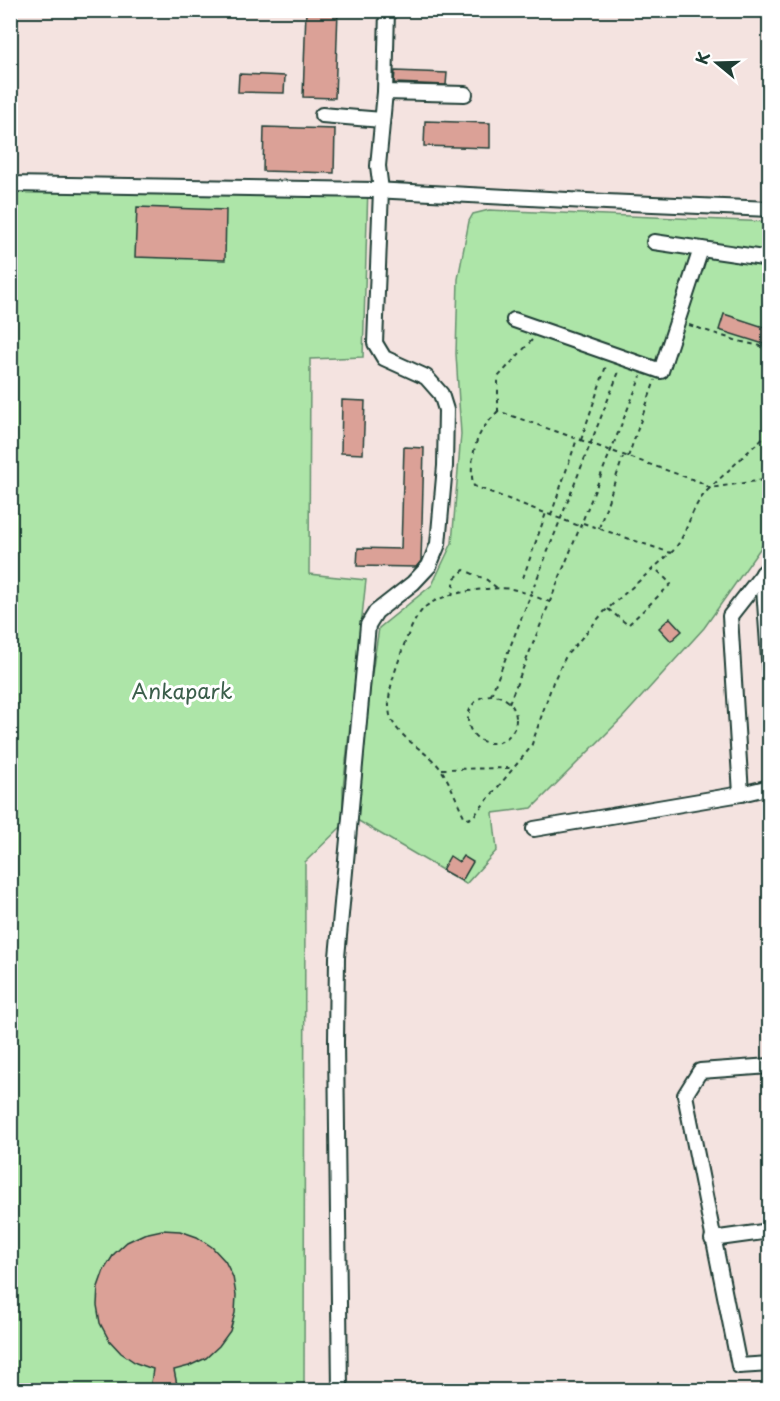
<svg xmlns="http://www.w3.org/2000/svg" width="780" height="1401" font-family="'Playpen Sans',sans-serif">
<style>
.green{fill:#ade5a8;stroke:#66916e;stroke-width:1.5}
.building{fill:#dba197;stroke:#1f3d34;stroke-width:1.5}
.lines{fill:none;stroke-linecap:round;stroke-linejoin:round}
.minor-casing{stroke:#1f3d34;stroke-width:18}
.path{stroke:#1f3d34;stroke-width:2;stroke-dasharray:4.5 4.5;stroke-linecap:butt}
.minor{stroke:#fff;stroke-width:14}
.labels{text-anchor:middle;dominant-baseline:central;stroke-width:6;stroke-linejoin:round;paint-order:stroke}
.park-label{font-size:21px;fill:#3b5f4b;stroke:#fff}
</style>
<rect width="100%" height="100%" fill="#f4e3e0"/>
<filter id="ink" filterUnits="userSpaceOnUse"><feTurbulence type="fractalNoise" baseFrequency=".0167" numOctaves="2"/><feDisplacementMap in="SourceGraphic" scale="12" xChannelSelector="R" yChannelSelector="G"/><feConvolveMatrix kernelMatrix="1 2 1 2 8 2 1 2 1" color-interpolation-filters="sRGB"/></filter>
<g filter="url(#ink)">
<g class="green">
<polygon points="368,185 363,357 310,359 309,574 366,580 343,788 343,825 305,862 304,1390 11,1390 10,187"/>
<polygon points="489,210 769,222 769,536 704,628 623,717 532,808 493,813 497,850 466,884 357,820 371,680 379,628 432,585 452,543 461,434 456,354 458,279 469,221 473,214"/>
</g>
<g class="building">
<polygon points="306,10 338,10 335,98 303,97"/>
<polygon points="395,71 447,73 446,85 394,83"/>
<polygon points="239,74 285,76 284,93 238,92"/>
<polygon points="425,121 490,123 490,148 424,146"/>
<polygon points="264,127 335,129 334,173 263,171"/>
<polygon points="137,207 226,210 225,260 135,257"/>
<polygon points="724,314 770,329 770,346 719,330"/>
<polygon points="342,400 365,401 363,454 341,453"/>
<polygon points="404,447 424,448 421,561 416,567 357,566 358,548 401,549"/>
<polygon points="670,618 682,631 671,641 659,628"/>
<polygon points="450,856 459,862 463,856 473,862 462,881 442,870"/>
<polygon points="162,1230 180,1231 197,1237 212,1247 225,1261 233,1277 236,1295 235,1313 230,1331 219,1346 206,1358 189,1366 174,1370 178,1390 150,1390 153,1369 136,1363 121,1353 109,1340 100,1323 97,1305 98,1287 104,1270 114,1254 127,1242 144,1234"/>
</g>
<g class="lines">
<g class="minor-casing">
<g id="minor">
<polyline points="385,92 465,94"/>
<polyline points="322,115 382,120"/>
<polyline points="10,184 374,190 606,202 770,209"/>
<polyline points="654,242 770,259"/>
<polyline points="514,320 661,371 701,249"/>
<polyline points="763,573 770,674"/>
<polyline points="741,794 730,616 770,565"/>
<polyline points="534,829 741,794 770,787"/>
<polyline points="770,1066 700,1071 685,1095 739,1366 770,1364"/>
<polyline points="712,1239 770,1231"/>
<polyline points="340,1390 336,1042 337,957 368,625 376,612 413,583 429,566 438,544 445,466 446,410 441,394 426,377 384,358 375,343 381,190 378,166 385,92 387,10"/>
</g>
</g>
<g class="path">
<polyline points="689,325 738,341 770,348"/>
<polyline points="532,340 498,377 498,411 700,482 710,488 770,431"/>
<path d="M 498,411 C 492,418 484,426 480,434 C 473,446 469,474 474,486 L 582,527"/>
<polyline points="581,440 606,366"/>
<polyline points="628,457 655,380"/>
<polyline points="551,515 577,439"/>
<polyline points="583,523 671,553"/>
<polyline points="599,528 623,457"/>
<polyline points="523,578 546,513"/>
<polyline points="452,596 455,578 464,570 487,580 497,588"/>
<path d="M 550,602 C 537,598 524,591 511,589 C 490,586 439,593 424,608 C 414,618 404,643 400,657 C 394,674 386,696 390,715 C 396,738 430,752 442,771 C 451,784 457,802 464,816 L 468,819 L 473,817 L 531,747 L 553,682 L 566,656 L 604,612 L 673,551 C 690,531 689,507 710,488 L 770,479"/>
<polyline points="608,609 628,625 671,584 655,568"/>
<polyline points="491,695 620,369"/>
<circle cx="492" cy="719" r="24"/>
<polyline points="509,703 641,376"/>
<polyline points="442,769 514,768"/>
</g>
<use href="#minor" class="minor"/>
</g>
</g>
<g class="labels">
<g class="park-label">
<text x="182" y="690">Ankapark</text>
</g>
</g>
<rect width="780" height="1401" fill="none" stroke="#fff" stroke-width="36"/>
<rect x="18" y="18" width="744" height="1365" fill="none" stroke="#1f3d34" stroke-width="2" filter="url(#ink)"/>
<g transform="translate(717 63) rotate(289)" stroke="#ffffff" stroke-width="4.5" paint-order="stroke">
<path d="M0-4.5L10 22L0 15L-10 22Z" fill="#1f3d34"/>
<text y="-9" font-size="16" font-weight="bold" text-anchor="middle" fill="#1f3d34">K</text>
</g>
</svg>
